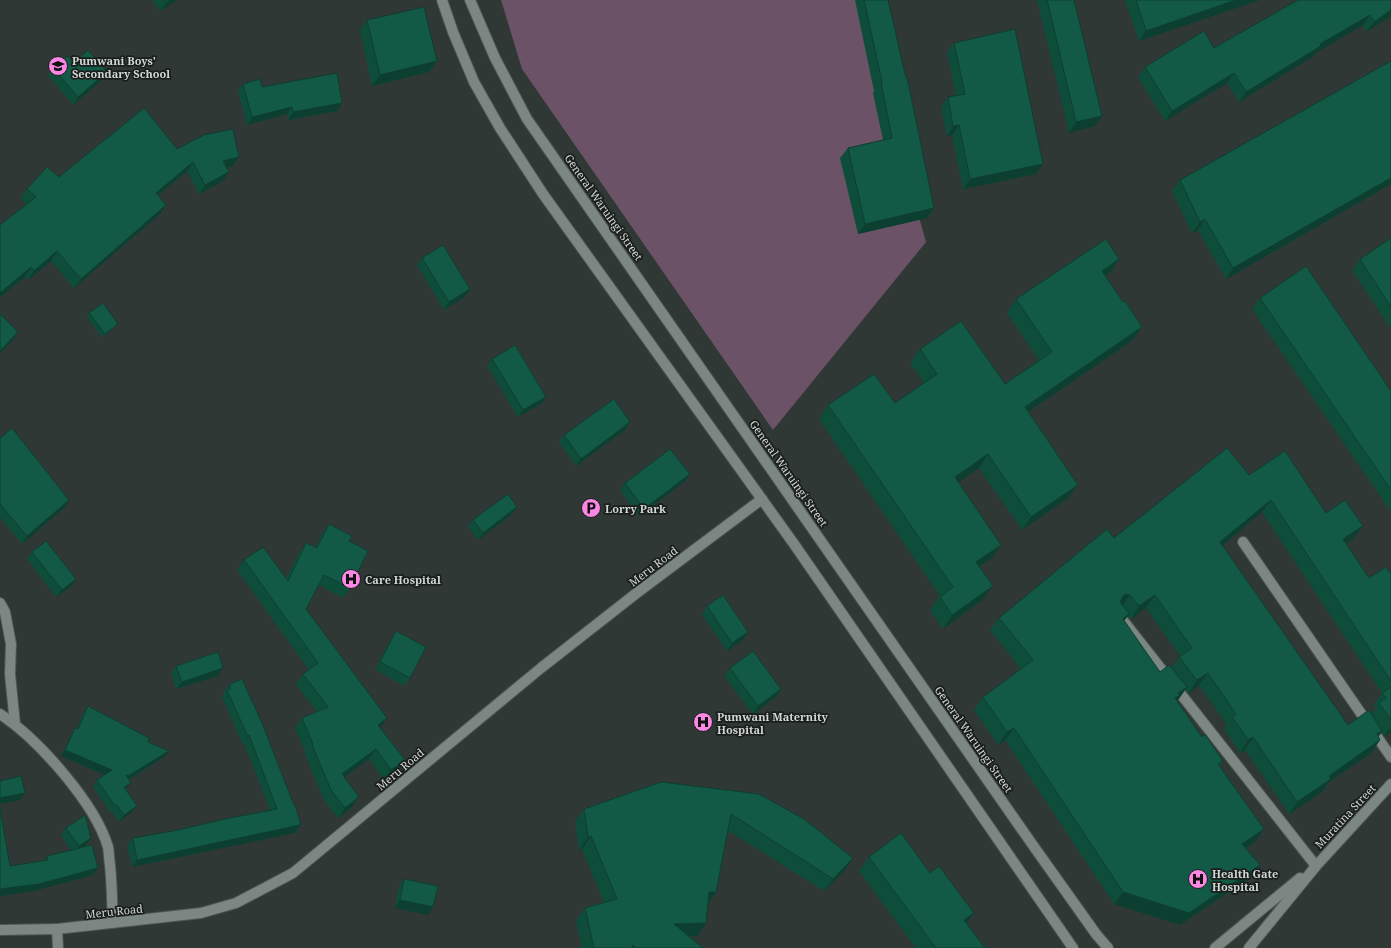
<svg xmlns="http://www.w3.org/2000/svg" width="1391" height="948" font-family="'Noto Serif',serif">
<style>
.green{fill:#6c5266}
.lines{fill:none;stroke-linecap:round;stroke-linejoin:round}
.street-casing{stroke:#4f5653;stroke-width:12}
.secondary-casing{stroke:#4f5653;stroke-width:12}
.street{stroke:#7c8682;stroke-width:10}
.secondary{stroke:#7c8682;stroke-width:10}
.wall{fill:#0f4d3b;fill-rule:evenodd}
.shaded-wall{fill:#0d3f30}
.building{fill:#125a45;stroke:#0d3f30}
.labels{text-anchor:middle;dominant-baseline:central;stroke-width:3.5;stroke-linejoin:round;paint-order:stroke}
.poi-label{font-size:11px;font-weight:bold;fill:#d1d7d4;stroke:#1a1e1c;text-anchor:start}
.street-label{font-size:11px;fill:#d1d7d4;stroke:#1a1e1c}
</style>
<rect width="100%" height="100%" fill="#2f3834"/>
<polygon class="green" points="501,0 857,0 926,242 773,430 522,69"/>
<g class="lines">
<g class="street-casing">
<g id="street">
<polyline points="1243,542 1391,757"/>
<polyline points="0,603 5,612 11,644 10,674 15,724"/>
<polyline points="1118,614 1316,866"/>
<path d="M 0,714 C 38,739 95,803 108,847 C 109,853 109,859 110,865 C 112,884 112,903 113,923"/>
<polyline points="0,930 57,929"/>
</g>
</g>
<g class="secondary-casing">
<g id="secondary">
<polyline points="442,0 453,32 474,82 500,128 543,194 794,544 1073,948"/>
<polyline points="470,0 495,58 527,119 1032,844 1096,934 1108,948"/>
<polyline points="58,948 57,929 201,913 236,903 293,873 541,668 638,592 762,499"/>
<polyline points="1215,948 1300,878"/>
<polyline points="1249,948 1316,866 1391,784"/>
</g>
</g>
<use href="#street" class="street"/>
<use href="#secondary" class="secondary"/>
</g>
<g class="wall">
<polygon points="153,0 177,0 160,11"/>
<polygon points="855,0 888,0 934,208 927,218 858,234 840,158 848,148 883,140 873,93 874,91"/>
<polygon points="1037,0 1074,0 1102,116 1095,126 1069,133"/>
<polygon points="1125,0 1260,0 1139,41"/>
<polygon points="1298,0 1387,19 1366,32 1363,25 1317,52 1314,56 1239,102 1227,83 1165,121 1138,77 1145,67 1214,48"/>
<polygon points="367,20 437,61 429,72 372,86 360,30"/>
<polygon points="954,43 1036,174 963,189 952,135 947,136 941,107 948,97 956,96 947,52"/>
<polygon points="1391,61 1391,184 1226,279 1198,230 1192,233 1172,191 1180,180"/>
<polygon points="74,63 102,80 73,105 48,75 53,68"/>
<polygon points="243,84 262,87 342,103 337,111 288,120 287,114 247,125 238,91"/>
<polygon points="177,149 233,166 226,167 223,181 199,194 187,171 158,195 160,214 74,288 51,261 28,280 25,277 0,297 0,225 27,204 20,198 27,189 59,177"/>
<polygon points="1391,238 1391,329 1352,270 1360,259"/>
<polygon points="422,258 465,297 444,310 417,265"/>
<polygon points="1119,259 1110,273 1105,276 1133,340 1028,412 1068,498 1022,530 979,468 958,482 1001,545 992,558 979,567 983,599 943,629 930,610 940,596 819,419 828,405 895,403 924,383 910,363 920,349 1005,384 1039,360 1007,313 1016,299"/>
<polygon points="1260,298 1391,391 1391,512 1252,309"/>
<polygon points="89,313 115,327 102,337 87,317"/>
<polygon points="492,359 546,397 541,404 518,417 487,366"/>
<polygon points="630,422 625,430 576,466 559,442 564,435"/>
<polygon points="0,438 64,508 22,544 0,518"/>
<polygon points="690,474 684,482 639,516 620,490 625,483"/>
<path d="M 1249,475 L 1326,513 L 1354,538 L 1346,543 L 1369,578 L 1391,574 L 1391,732 L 1384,736 L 1382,732 L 1378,737 L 1380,740 L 1371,753 L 1328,783 L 1322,792 L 1289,814 L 1245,750 L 1240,753 L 1224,729 L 1227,725 L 1199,685 L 1189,693 L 1186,689 L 1177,701 L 1202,737 L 1223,761 L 1220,766 L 1264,829 L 1255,842 L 1246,848 L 1260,865 L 1251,877 L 1180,925 L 1114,904 L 1005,740 L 998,745 L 974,710 L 983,697 L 1021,669 L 990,630 L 999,618 L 1114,538 ZM 1262,512 L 1382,693 L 1374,705 L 1376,708 L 1371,714 L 1348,725 L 1222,546 ZM 1146,608 L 1180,656 L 1172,668 L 1160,672 L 1124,621 L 1128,616 L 1131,619 Z"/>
<polygon points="517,507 512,514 478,540 468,527 473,520"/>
<polygon points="329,524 349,541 350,588 343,598 319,585 306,609 381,728 405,760 398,770 384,780 369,759 345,777 352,807 338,818 324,800 305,754 306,753 295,728 302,718 317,712 296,684 303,674 309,670 237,570 244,560 286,579 299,553 306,543 316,547 322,534"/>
<polygon points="32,552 71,586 56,597 27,559"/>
<polygon points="707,606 748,632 743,640 727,651 702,614"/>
<polygon points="396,631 410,678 404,686 375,669 391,639"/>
<polygon points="176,666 218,676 176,689 171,673"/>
<polygon points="730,668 781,689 776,697 753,714 724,676"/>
<polygon points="229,685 301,825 296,832 295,832 294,833 132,867 127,845 133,838 178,830 270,810 244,743 243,745 222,697 224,694 224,692"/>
<polygon points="88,706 148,742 169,751 164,757 129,780 126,790 137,806 132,812 119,822 112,812 111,813 93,787 97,780 105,775 61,756 71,735 75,728 77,728 84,712"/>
<polygon points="661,782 853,858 844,871 824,891 727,830 716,892 708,904 706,923 697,936 689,936 703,948 582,948 576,921 585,908 604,903 582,849 579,850 575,822 584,809"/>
<polygon points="0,808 10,866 43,861 47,856 71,850 61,835 66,828 91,838 86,845 82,848 98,868 93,875 34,891 0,896"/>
<polygon points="869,857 974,913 967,923 985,948 916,948 859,871"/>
<polygon points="404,879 428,915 395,908 399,887"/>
</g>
<g class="shaded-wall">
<polygon points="171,0 177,0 160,11 166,3"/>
<polygon points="1236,0 1260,0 1139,41 1146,31"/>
<polygon points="1391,10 1391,17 1387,19 1366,32 1374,22"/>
<polygon points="1370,15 1363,25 1317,52 1314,56 1239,102 1246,92 1320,44"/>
<polygon points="437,61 429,72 372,86 380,75"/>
<polygon points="107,72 102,80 73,105 78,97"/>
<polygon points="1234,73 1227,83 1165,121 1172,111"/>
<polygon points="342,103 337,111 288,120 293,112"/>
<polygon points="292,107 287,114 247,125 252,117"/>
<polygon points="1102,116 1095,126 1069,133 1076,122"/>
<polygon points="959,125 952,135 947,136 953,126"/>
<polygon points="239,157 233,166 216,170 223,161"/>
<polygon points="193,162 187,171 149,202 156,193"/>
<polygon points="1043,164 1036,174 963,189 970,179"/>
<polygon points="229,172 223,181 199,194 205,185"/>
<polygon points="1391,178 1391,184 1226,279 1233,268"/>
<polygon points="166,205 160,214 74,288 81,279"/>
<polygon points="934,208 927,218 858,234 865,224"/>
<polygon points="1205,219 1198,230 1192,233 1200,222"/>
<polygon points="57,251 51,261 28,280 34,271"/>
<polygon points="1119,259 1110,273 1092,284 1102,271"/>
<polygon points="31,267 25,277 0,297 0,293"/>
<polygon points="470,289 465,297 444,310 449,302"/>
<polygon points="1142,327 1133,340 1015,421 1025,407"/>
<polygon points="18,332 12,341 0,353 0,351"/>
<polygon points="546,397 541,404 518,417 523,410"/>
<polygon points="630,422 625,430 576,466 581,459"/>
<polygon points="988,454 979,468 946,491 955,477"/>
<polygon points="690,474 684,482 639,516 644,509"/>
<polygon points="1078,485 1068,498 1022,530 1031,517"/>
<polygon points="69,500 64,508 22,544 27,536"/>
<polygon points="1271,500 1262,512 1211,555 1220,542"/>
<polygon points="517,507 512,514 478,540 483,533"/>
<polygon points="1363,526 1354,538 1335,552 1343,539"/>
<polygon points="1001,545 992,558 966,576 976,562"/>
<polygon points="76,579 71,586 56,597 62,590"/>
<polygon points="993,586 983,599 943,629 952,615"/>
<polygon points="1126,594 1130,595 1121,607 1114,608 1123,596"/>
<polygon points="1155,595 1146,608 1131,619 1139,606"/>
<polygon points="1129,614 1120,626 1123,619"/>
<polygon points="748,632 743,640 727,651 732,643"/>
<polygon points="223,668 218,676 176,689 182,682"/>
<polygon points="1208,673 1199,685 1189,693 1197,680"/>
<polygon points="1187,687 1178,700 1175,702 1171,707 1178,693"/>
<polygon points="781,689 776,697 753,714 758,706"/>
<polygon points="387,718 380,728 378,725"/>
<polygon points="1391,727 1391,732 1384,736"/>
<polygon points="1014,728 1005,740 998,745 1007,732"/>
<polygon points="1382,731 1374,743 1377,734"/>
<polygon points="1253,737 1245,750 1240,753 1248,740"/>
<polygon points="1380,740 1371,753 1328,783 1322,792 1289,814 1297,802 1329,776"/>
<polygon points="376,749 369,759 335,784 342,774"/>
<polygon points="65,750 112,770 108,776 61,756"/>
<polygon points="169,751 164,757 123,783 126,775"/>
<polygon points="405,760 398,770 384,780 391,770"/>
<polygon points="131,783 126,789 119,794 124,787"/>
<polygon points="25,793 20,800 0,804 0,798"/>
<polygon points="359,797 352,807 338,818 345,808"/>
<polygon points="137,806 132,812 119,822 124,815"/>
<polygon points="300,825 294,833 132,867 137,860"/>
<polygon points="1264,829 1255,842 1233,857 1242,844"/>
<polygon points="591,836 582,849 579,850 588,837"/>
<polygon points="91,838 86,845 74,854 79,846"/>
<polygon points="853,858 844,871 824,891 833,879"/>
<polygon points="1260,865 1251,877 1180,925 1114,904 1123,892"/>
<polygon points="98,868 93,875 34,891 0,896 0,889"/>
<polygon points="709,892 716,892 707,905"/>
<polygon points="400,900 433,907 428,915 395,908"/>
<polygon points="974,913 964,927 964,920"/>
<polygon points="706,923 697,936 665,936 674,924"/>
</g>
<g class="building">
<polygon points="163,0 171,0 166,3"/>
<polygon points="864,0 888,0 906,78 907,77 934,208 865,224 848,148 892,138 881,82 882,82"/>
<polygon points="1047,0 1074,0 1102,116 1076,122"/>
<polygon points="1136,0 1236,0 1146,31"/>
<polygon points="1298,0 1391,0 1391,10 1374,22 1370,15 1320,44 1321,46 1246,92 1234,73 1172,111 1145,67 1204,31 1214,48"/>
<polygon points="424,7 437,61 380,75 367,20"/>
<polygon points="1015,29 1043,164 970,179 959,125 953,126 948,97 965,94 954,43"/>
<polygon points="88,50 107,72 78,97 53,68 68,56 74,63"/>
<polygon points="1391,61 1391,178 1233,268 1205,219 1200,222 1180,180"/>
<polygon points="337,73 342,103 293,112 292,107 252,117 243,84 260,79 262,87"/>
<polygon points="144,108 177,149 204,135 233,129 239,157 223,161 229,172 205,185 193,162 156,193 166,205 81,279 57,251 34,271 31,267 0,293 0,225 36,197 27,189 47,167 59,177"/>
<polygon points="1391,238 1391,307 1360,259"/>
<polygon points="1106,239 1119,259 1102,271 1123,302 1125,301 1142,327 1025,407 1078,485 1031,517 988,454 955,477 1001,545 976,562 993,586 952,615 940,597 953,587 828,405 874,374 895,403 937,374 920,349 961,321 1005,384 1052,352 1016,299"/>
<polygon points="443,245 470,289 449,302 422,258"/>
<polygon points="1306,266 1391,391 1391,490 1260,298"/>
<polygon points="103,303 118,324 105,334 89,313"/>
<polygon points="0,314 18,332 0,351"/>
<polygon points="515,345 546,397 523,410 492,359"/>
<polygon points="614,399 630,422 581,459 564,435"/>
<polygon points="12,428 69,500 27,536 0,504 0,438"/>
<polygon points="1227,448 1249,475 1285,451 1326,513 1345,500 1363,526 1343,539 1369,578 1386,567 1391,574 1391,681 1271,500 1220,542 1348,725 1369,710 1382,731 1377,734 1380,740 1329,776 1331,779 1297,802 1253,737 1248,740 1232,717 1236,714 1208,673 1197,680 1179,657 1192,648 1155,595 1139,606 1130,595 1126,594 1123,596 1120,602 1129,614 1123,619 1160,672 1169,665 1187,687 1178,693 1180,695 1175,698 1202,737 1205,734 1223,761 1218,764 1264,829 1242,844 1260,865 1189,913 1123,892 1014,728 1007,732 983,697 1033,660 999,618 1107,529 1114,538"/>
<polygon points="670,449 690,474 644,509 625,483"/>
<polygon points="508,494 517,507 483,533 473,520"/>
<polygon points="329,524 352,536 349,541 368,551 350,588 324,575 306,609 387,718 378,725 405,760 391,770 376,749 342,774 359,797 345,808 331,790 312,745 313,744 302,718 328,707 303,674 318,663 244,560 263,547 288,581 306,543 317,548"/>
<polygon points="46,541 76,579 62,590 32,552"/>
<polygon points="723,595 748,632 732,643 707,606"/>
<polygon points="396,631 426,647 410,678 380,662"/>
<polygon points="753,651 781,689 758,706 730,668"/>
<polygon points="218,652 223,668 182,682 176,666"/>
<polygon points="242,679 262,723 294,805 295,805 301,825 299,824 300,825 137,860 133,838 178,830 225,819 277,809 249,735 248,737 227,690 231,689 229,685"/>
<polygon points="1391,687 1391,720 1379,703 1386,698 1382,693"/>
<polygon points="88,706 149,738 148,742 169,751 128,776 126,775 131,783 124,787 137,806 124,815 117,805 115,806 97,780 112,770 65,750 75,728 78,729"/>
<polygon points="21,776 25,793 0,798 0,781"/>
<polygon points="661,782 759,794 804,819 853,858 833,879 731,814 716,892 709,892 706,923 674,924 703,948 636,948 632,945 633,948 594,948 585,908 617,899 591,836 588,837 584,809"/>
<polygon points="0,808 10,866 48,860 47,856 92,845 98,868 39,884 0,889"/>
<polygon points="85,815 91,838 79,846 66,828"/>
<polygon points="901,833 930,873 939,866 974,913 964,920 985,948 936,948 869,857"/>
<polygon points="404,879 438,886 433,907 400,900"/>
</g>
<defs>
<g id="school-disc" transform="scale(1)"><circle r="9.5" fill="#fb87e5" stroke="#1a1e1c"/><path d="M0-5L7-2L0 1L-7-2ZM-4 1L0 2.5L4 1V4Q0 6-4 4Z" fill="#111"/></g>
<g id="parking-disc" transform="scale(1)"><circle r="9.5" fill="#fb87e5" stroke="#1a1e1c"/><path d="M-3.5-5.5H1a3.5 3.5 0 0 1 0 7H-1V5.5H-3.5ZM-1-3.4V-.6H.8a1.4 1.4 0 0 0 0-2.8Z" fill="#111"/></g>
<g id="hospital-disc" transform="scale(1)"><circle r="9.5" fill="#fb87e5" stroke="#1a1e1c"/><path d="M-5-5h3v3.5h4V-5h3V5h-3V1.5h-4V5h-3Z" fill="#111"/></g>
</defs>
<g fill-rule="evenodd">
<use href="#school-disc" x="58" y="66"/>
<use href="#parking-disc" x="591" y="508"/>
<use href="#hospital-disc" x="351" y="579"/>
<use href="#hospital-disc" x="703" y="722"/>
<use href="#hospital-disc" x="1198" y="879"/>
</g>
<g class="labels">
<g class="poi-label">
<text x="72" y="60">Pumwani Boys'<tspan x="72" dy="13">Secondary School</tspan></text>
<text x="605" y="508">Lorry Park</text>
<text x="365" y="579">Care Hospital</text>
<text x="717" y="716">Pumwani Maternity<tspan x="717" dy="13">Hospital</tspan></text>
<text x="1212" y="873">Health Gate<tspan x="1212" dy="13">Hospital</tspan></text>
</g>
<g class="street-label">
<text transform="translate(604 207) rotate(55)">General Waruingi Street</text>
<text transform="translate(789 473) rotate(55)">General Waruingi Street</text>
<text transform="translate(653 566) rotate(-37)">Meru Road</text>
<text transform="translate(974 739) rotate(55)">General Waruingi Street</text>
<text transform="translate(400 769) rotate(-40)">Meru Road</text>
<text transform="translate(1345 816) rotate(-47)">Muratina Street</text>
<text transform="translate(114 911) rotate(-6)">Meru Road</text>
</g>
</g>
</svg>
